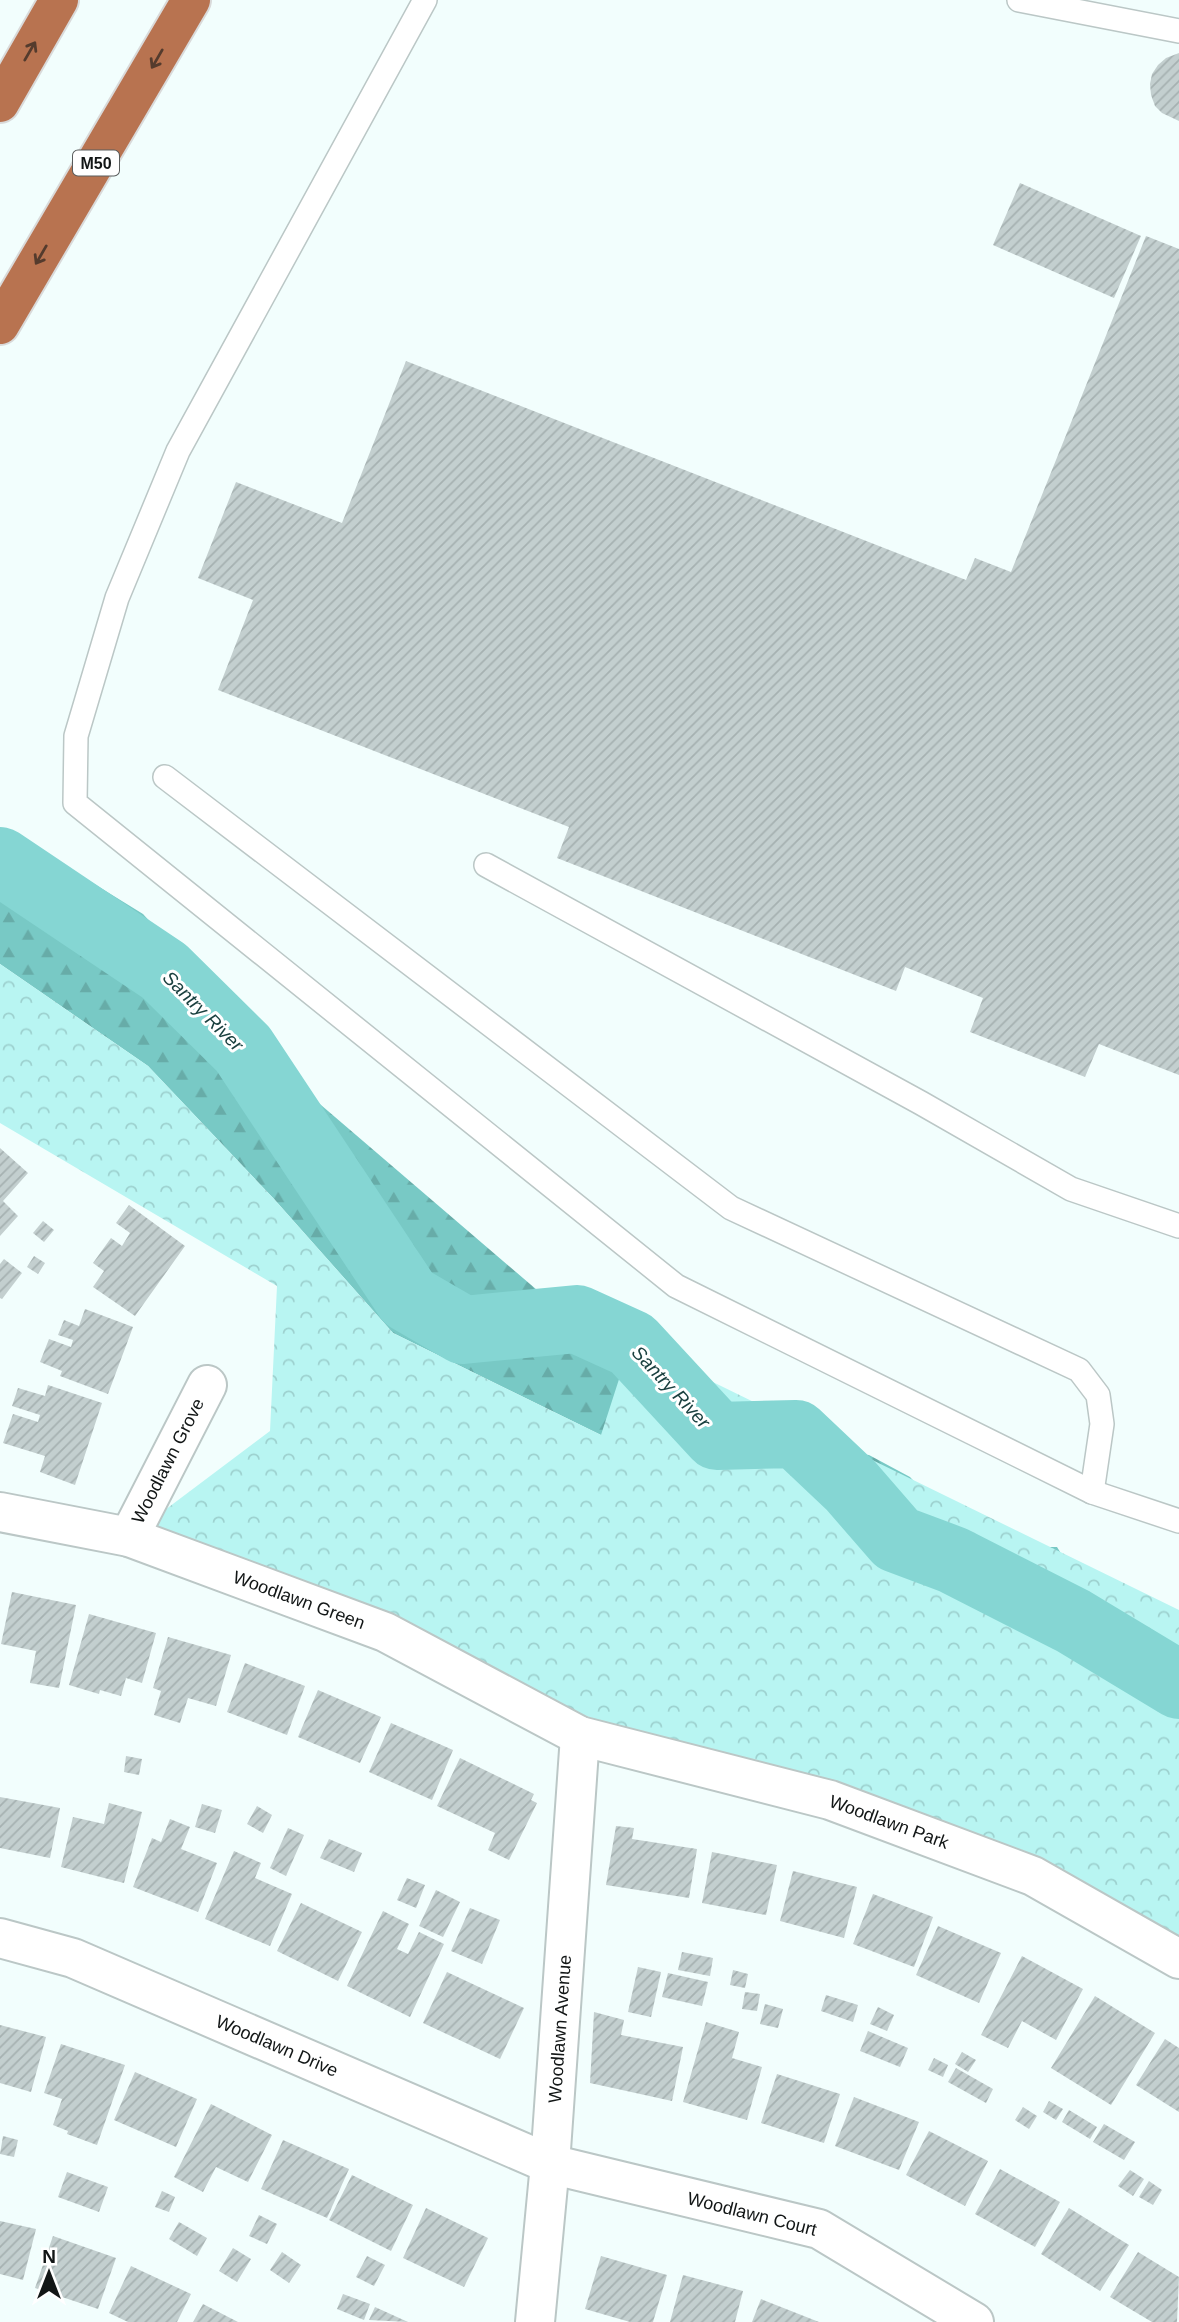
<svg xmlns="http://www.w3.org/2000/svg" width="1179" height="2322" font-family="Helvetica,sans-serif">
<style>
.forest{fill:url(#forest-firs)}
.park{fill:url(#park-crowns)}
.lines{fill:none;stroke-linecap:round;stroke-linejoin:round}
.river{stroke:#85d6d3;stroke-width:68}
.building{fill:url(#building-hatch)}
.lane-casing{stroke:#bbc7c6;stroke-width:26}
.street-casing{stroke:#bbc7c6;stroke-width:42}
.highway-casing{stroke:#d9dada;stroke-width:42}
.lane{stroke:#fff;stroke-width:23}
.street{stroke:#fff;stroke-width:38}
.highway{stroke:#b87350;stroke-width:38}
.oneway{stroke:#543b2d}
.labels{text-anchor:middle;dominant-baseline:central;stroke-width:6;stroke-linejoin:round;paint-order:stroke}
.shield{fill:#fff;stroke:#595c5c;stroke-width:2}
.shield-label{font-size:16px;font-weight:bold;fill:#121616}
.street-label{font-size:18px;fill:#121616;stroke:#fff}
.water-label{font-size:19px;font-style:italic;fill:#1b4140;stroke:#fff}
</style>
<defs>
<pattern id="forest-firs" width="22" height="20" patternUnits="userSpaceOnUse" patternTransform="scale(1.75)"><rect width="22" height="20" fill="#78c9c5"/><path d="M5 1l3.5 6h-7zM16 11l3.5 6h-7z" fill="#67aca8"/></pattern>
<pattern id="park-crowns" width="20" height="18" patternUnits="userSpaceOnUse" patternTransform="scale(1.75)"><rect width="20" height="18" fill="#b8f5f2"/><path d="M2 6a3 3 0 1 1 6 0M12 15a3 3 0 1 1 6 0" fill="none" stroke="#9dd1cf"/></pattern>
<pattern id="building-hatch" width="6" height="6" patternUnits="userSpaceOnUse" patternTransform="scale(1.75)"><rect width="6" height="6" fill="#c3cfcf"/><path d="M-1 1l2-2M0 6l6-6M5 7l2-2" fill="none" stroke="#a6b1b1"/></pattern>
</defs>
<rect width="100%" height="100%" fill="#f2fefd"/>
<polygon class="forest" points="44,853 143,914 307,1093 572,1320 793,1428 835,1451 869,1455 910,1477 962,1533 999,1547 1057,1547 1090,1600 1114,1583 1134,1624 1178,1629 1179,1754 783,1546 601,1435 393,1333 274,1199 148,1066 0,964 0,854"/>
<polygon class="park" points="0,964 148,1066 274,1199 393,1333 601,1435 631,1342 1179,1610 1179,1936 1025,1851 597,1720 129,1537 270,1431 277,1286 0,1123"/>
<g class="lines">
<polyline class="river" points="0,861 164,971 243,1049 408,1298 463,1330 577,1319 632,1344 717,1436 796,1434 851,1486 897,1539 953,1560 1073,1621 1179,1685"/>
</g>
<g class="building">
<polygon points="1179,53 1179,121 1162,113 1155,106 1151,95 1150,84 1152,74 1158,65 1166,58"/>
<polygon points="1020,183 1141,236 1114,298 993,245"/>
<polygon points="1146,236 1179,249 1179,1075 1099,1044 1085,1077 970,1032 983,998 905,967 896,991 557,858 569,827 218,690 253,600 198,578 236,482 342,523 406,361 966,580 975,558 1011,572"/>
<polygon points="0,1148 28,1173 3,1201 18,1216 0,1236"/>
<polygon points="129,1205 185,1246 135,1316 93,1287 104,1271 93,1263 111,1238 122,1246 130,1233 116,1223"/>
<polygon points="43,1221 54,1230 44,1242 33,1233"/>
<polygon points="34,1256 45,1263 38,1274 27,1267"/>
<polygon points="4,1259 22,1273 2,1299 0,1298 0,1264"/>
<polygon points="85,1309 133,1327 108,1394 60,1376 62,1371 40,1362 49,1339 71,1347 73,1340 58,1335 64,1320 79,1326"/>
<polygon points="48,1385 102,1403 75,1485 40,1472 45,1456 3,1443 13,1414 38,1422 40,1415 12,1406 18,1388 45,1396"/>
<polygon points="12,1592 76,1605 59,1688 30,1683 36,1651 1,1644"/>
<polygon points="89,1614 156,1633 142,1683 126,1678 121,1696 100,1690 99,1694 69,1685"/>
<polygon points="168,1637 231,1655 216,1706 188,1698 180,1723 154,1715 161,1691 153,1688"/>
<polygon points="245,1663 305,1686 287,1735 227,1712"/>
<polygon points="318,1690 381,1717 360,1763 298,1737"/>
<polygon points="391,1723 453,1750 432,1800 369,1772"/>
<polygon points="126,1756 142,1759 139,1775 124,1772"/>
<polygon points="460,1758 534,1794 531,1800 537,1803 509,1860 488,1850 495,1833 437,1806"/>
<polygon points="0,1797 60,1808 50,1858 0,1848"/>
<polygon points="109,1803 142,1812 124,1883 61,1867 73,1817 104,1824"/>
<polygon points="202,1804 222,1810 215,1833 195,1827"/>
<polygon points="257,1806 272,1815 263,1833 247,1824"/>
<polygon points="170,1819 190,1827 181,1849 217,1863 198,1912 133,1887 152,1838 161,1842"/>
<polygon points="616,1826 634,1828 632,1839 697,1849 689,1898 606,1885"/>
<polygon points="288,1828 304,1835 286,1876 270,1868"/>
<polygon points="329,1839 362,1853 354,1872 320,1858"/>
<polygon points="234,1851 261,1863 255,1878 292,1894 270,1946 205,1919"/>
<polygon points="712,1852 777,1865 766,1915 702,1903"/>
<polygon points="793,1871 857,1887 844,1938 780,1921"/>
<polygon points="407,1878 425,1885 416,1908 397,1900"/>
<polygon points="436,1890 460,1902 443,1937 419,1926"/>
<polygon points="873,1894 933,1917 914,1967 853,1944"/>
<polygon points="301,1903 362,1932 338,1981 277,1951"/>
<polygon points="470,1908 500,1920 482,1964 451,1951"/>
<polygon points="383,1911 409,1924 397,1949 408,1954 419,1932 444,1944 410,2017 347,1986"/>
<polygon points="938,1926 1001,1953 979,2003 916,1975"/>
<polygon points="682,1952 713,1958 710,1976 678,1970"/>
<polygon points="1022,1956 1083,1989 1056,2040 1022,2021 1008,2048 981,2035"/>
<polygon points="638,1967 661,1972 651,2017 628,2012"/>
<polygon points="733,1970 748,1974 745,1988 730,1985"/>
<polygon points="447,1972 524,2008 500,2059 423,2023"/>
<polygon points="668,1973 708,1982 702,2006 662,1997"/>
<polygon points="745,1992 760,1994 757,2011 742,2009"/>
<polygon points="826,1995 858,2005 853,2022 821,2011"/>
<polygon points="1095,1996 1155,2033 1111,2105 1051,2068"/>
<polygon points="765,2004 783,2009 778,2028 760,2024"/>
<polygon points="878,2007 894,2015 887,2031 870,2024"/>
<polygon points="594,2012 624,2020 621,2035 683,2047 672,2101 590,2083"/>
<polygon points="706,2022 739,2032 732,2058 762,2067 747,2120 683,2102"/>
<polygon points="0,2025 46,2037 31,2092 0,2083"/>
<polygon points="868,2031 908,2048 900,2067 860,2051"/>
<polygon points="1165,2039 1179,2048 1179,2112 1136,2085"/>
<polygon points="61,2044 125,2065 97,2145 67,2134 68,2131 53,2125 62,2099 44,2093"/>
<polygon points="962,2052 976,2060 968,2072 955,2064"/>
<polygon points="934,2058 948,2065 943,2077 928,2070"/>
<polygon points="956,2068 993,2089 986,2103 948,2082"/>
<polygon points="135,2072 197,2099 176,2147 114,2120"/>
<polygon points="777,2074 840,2094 824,2143 761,2123"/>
<polygon points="854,2097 919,2122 899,2170 835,2146"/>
<polygon points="1049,2101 1063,2109 1056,2120 1043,2112"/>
<polygon points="211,2104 272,2135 248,2182 216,2167 203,2192 174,2177"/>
<polygon points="1023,2107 1037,2116 1029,2129 1015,2120"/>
<polygon points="1069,2110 1097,2127 1090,2139 1062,2122"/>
<polygon points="1104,2124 1135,2142 1124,2160 1093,2142"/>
<polygon points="929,2131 988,2161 965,2206 906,2175"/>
<polygon points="3,2136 18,2140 14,2157 0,2154"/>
<polygon points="283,2140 349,2169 327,2218 261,2189"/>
<polygon points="1000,2169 1060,2202 1035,2247 975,2214"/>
<polygon points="1130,2170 1144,2179 1133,2196 1118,2186"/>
<polygon points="67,2172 108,2187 99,2212 58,2197"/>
<polygon points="352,2175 413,2205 391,2251 329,2220"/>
<polygon points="1149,2181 1162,2190 1153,2205 1139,2197"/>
<polygon points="162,2191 175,2197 169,2212 155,2207"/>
<polygon points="426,2208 488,2238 464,2287 403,2258"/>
<polygon points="1069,2208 1129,2245 1100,2291 1041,2254"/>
<polygon points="259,2215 277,2224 267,2244 249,2236"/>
<polygon points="0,2221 36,2229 23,2280 0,2274"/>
<polygon points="179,2222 207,2238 197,2256 169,2239"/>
<polygon points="53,2236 116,2258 98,2309 35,2288"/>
<polygon points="233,2248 251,2259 237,2282 219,2271"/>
<polygon points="282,2252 301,2265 289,2283 270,2270"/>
<polygon points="1138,2252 1179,2277 1177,2322 1152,2322 1110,2297"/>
<polygon points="367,2256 385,2265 374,2286 356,2277"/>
<polygon points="601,2256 667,2275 653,2322 630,2322 585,2309"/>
<polygon points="131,2266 191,2294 177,2322 128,2322 109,2313"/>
<polygon points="683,2275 743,2291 735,2322 670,2322"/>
<polygon points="343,2294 370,2304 364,2320 337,2309"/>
<polygon points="761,2299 819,2322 752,2322"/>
<polygon points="203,2304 238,2322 193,2322"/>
<polygon points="375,2307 408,2322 369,2320"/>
</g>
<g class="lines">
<g class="lane-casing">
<g id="lane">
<polyline points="425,0 178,451 117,598 76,736 75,803 676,1286 1092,1492 1179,1521"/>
<polyline points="1019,0 1179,31"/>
<polyline points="165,777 731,1208 1079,1370 1098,1395 1102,1424 1092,1492"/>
<polyline points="486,865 921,1103 1071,1189 1179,1226"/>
</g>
</g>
<g class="street-casing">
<g id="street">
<polyline points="0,1512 129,1537 385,1632 580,1736 830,1800 1033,1876 1179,1959"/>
<polyline points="129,1537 207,1385"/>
<polyline points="0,1938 73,1958 550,2164 819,2229 974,2322"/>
<polyline points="535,2322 550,2164 580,1736"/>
</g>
</g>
<g class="highway-casing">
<g id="highway">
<polyline points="0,103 59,0"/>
<polyline points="0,325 191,0"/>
</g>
</g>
<use href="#lane" class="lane"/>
<use href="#street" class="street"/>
<use href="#highway" class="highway"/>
</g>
<defs><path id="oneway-shaft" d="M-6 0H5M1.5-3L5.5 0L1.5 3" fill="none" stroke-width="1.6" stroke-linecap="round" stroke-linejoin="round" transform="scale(1.75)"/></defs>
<g class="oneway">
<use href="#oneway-shaft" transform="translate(30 51) rotate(-60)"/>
<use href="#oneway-shaft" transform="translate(157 59) rotate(120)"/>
<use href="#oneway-shaft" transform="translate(41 255) rotate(120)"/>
</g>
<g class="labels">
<rect class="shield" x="73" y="150.5" width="46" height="25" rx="5"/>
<g class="shield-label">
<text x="96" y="163">M50</text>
</g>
<g class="street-label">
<text transform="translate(168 1461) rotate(-63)">Woodlawn Grove</text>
<text transform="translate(299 1600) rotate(20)">Woodlawn Green</text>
<text transform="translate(889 1822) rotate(20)">Woodlawn Park</text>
<text transform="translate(560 2029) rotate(-86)">Woodlawn Avenue</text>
<text transform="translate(277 2046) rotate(23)">Woodlawn Drive</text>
<text transform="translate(752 2214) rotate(14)">Woodlawn Court</text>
</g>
<g class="water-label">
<text transform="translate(203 1011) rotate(45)">Santry River</text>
<text transform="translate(671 1387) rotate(47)">Santry River</text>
</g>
</g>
<g transform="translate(49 2273)" stroke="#ffffff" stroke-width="5" paint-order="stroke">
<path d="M0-5L12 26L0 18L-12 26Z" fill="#121616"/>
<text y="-10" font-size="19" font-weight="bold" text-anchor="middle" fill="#121616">N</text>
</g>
</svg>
